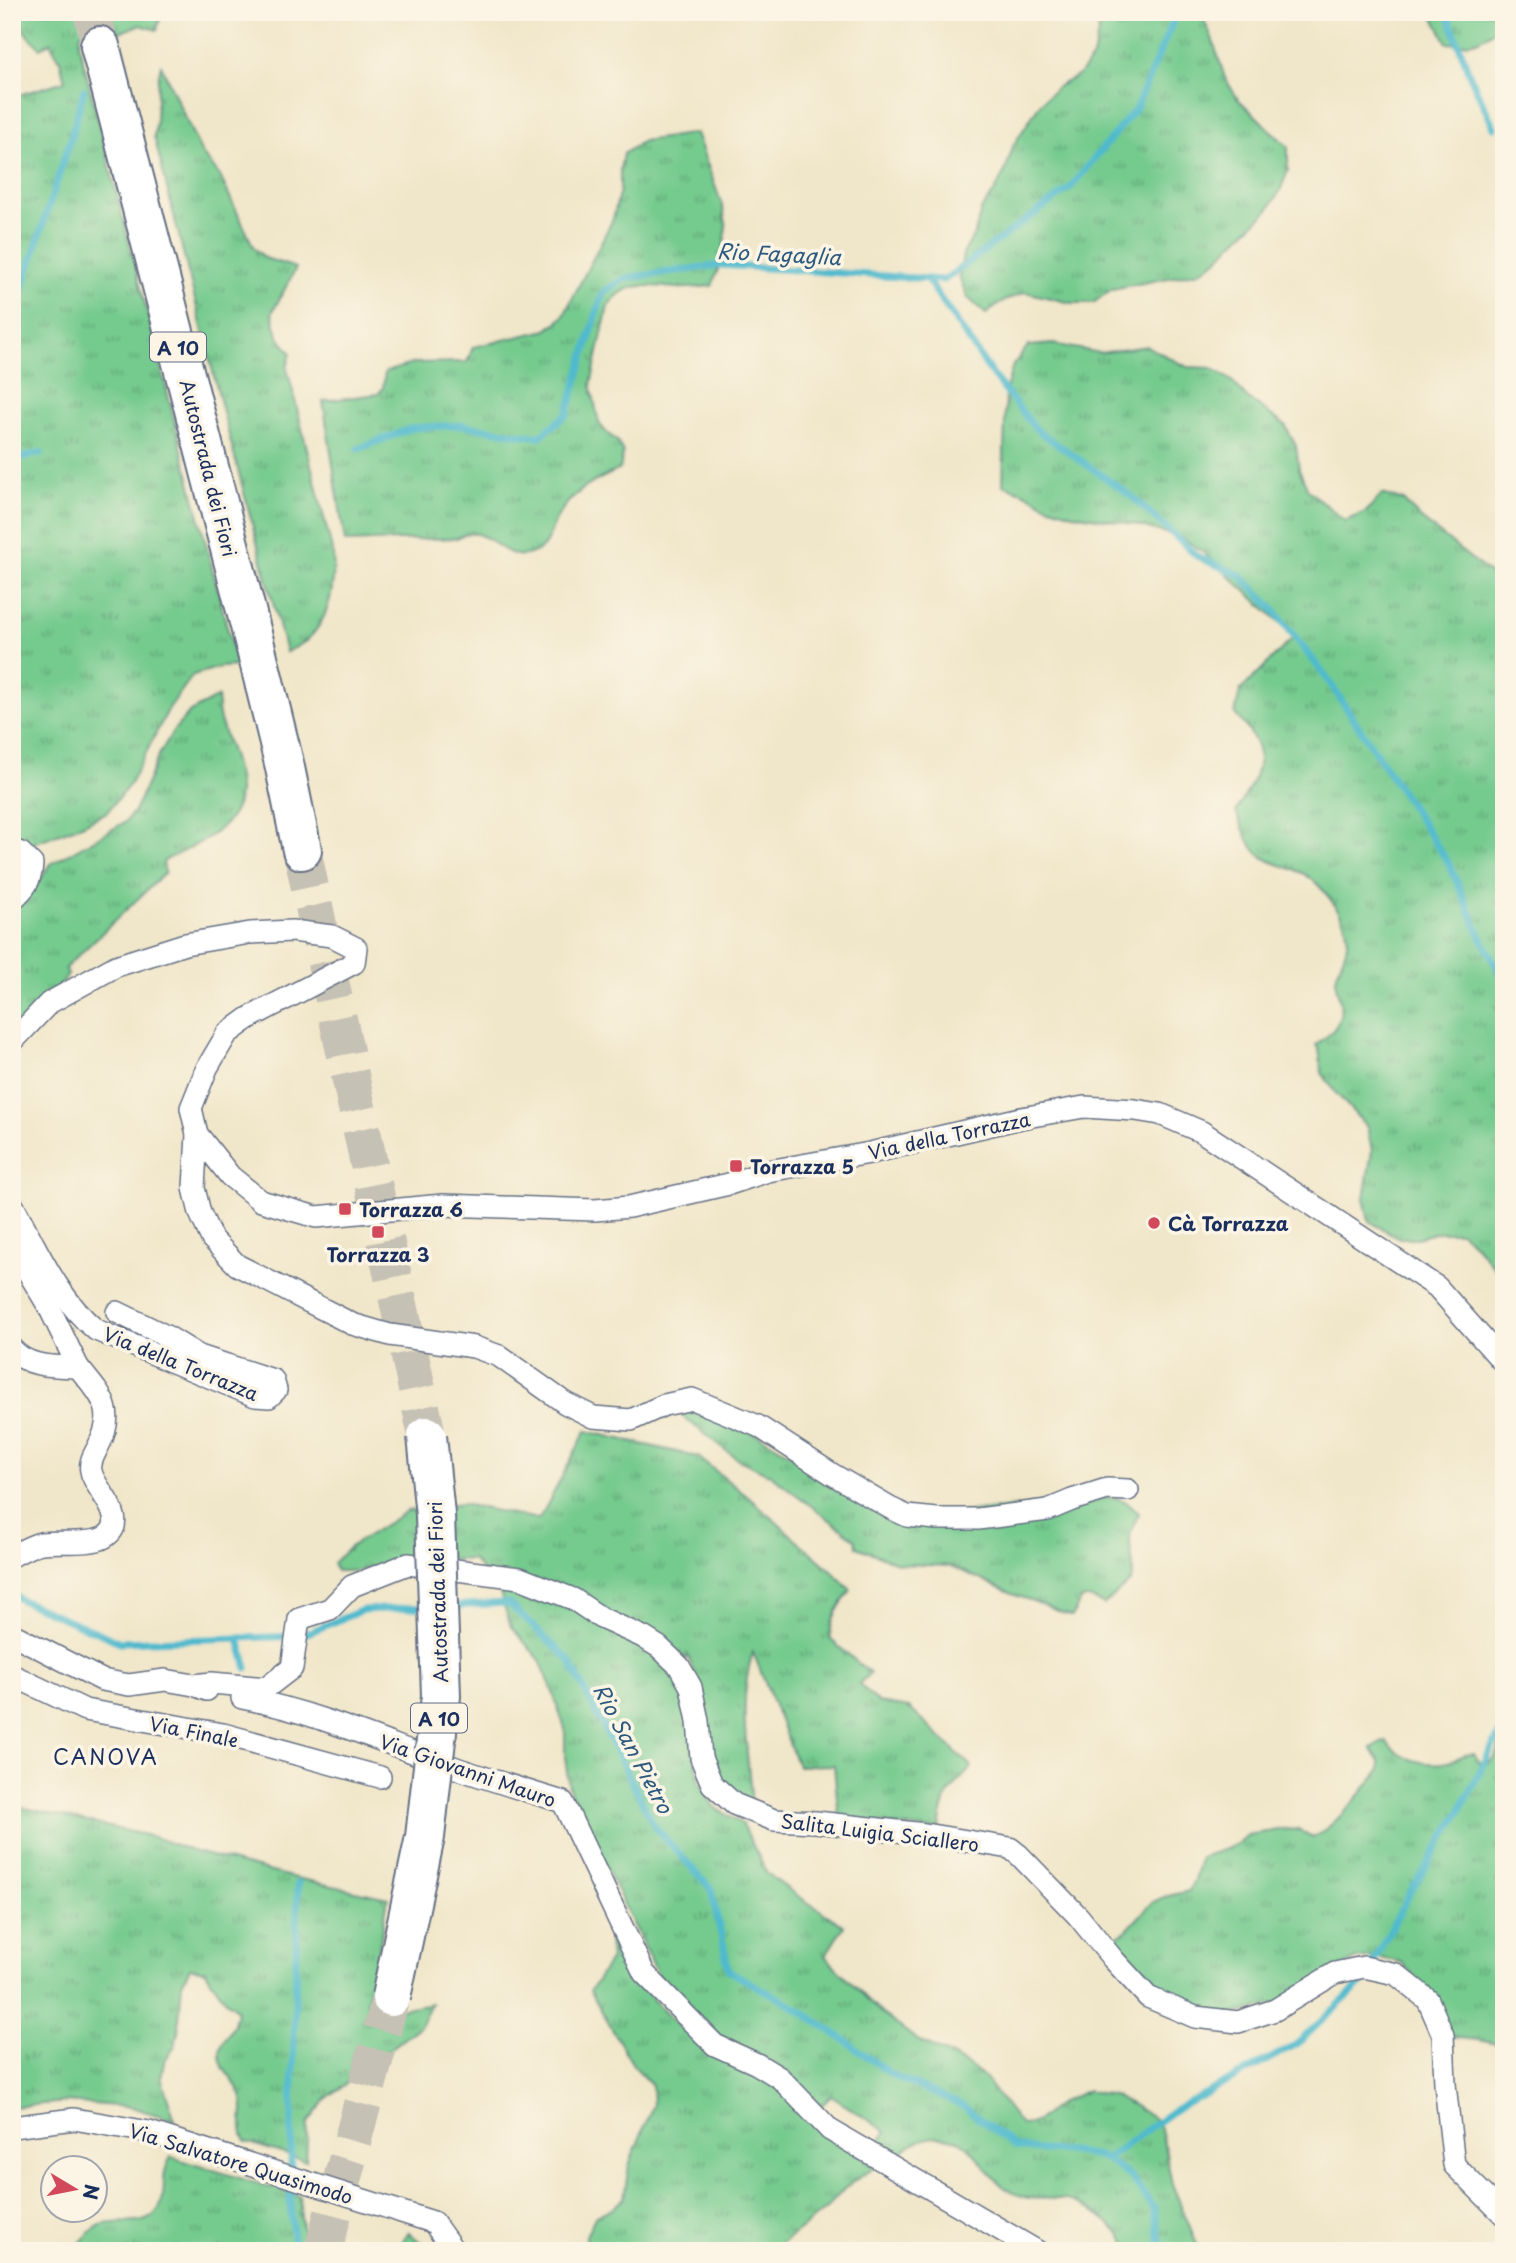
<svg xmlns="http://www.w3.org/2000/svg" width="1516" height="2263" font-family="'Playpen Sans',sans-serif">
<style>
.grass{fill:url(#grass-tufts);stroke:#487c76;stroke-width:2}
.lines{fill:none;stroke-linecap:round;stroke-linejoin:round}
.stream{stroke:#50bacd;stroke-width:7}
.motorway-tunnel{stroke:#c5c1b4;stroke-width:38;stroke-dasharray:38 19;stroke-linecap:butt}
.minor-casing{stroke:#666f83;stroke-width:24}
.motorway-casing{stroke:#666f83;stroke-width:42}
.minor{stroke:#fff;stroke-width:21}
.motorway{stroke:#fff;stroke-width:38}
.minor-bridge-casing{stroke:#666f83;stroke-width:24;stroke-linecap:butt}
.motorway-bridge-casing{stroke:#666f83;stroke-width:42;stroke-linecap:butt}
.minor-bridge{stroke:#fff;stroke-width:21}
.motorway-bridge{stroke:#fff;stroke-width:38}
.poi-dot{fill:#d1495b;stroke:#fcf5e5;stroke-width:2.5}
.labels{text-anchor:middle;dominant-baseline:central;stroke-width:7;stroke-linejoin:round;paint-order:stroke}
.shield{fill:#fcf5e5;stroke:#5e6a86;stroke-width:2}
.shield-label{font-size:18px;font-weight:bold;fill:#1b2f5e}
.street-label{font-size:19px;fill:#1b2f5e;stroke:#fcf5e5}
.poi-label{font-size:19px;font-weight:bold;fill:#1b2f5e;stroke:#fcf5e5;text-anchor:start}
.water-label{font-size:21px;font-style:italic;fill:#2b597f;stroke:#fcf5e5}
.neighbourhood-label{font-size:21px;letter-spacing:2px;fill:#1b2f5e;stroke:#fcf5e5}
</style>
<defs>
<pattern id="grass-tufts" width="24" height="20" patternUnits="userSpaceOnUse" patternTransform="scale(1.75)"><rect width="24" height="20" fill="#75ca8e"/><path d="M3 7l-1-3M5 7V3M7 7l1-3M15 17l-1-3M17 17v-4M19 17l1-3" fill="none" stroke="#5fa477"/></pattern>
</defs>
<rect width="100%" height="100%" fill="#fcf5e5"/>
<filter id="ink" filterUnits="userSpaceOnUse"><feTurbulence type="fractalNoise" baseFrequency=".0143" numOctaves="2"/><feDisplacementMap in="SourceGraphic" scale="14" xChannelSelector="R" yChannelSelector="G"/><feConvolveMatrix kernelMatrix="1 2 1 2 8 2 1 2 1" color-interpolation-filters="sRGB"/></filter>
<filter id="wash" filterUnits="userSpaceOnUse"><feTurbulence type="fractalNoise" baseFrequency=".00686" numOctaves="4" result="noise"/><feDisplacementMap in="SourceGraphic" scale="28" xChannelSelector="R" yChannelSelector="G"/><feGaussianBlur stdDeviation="1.57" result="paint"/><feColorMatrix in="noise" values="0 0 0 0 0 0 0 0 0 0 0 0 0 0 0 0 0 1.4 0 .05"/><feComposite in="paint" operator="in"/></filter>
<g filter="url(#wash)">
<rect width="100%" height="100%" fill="#f0e6c9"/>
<g class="grass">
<polygon points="12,12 162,12 157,30 140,25 117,33 111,25 101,29 88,27 80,35 79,45 237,666 220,667 193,675 169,708 130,784 107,812 84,824 31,844 12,838 12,542 17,537 12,518 12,97 65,81 60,60 50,43 40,48 12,18"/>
<polygon points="1098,12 1200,12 1211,35 1225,78 1237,98 1288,147 1288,170 1280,191 1267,211 1233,243 1217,260 1199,272 1112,289 1093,303 1071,303 1025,292 1004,301 986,314 968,298 959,277 963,254 975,233 981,210 995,191 1006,169 1013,146 1040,104 1057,87 1079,75 1093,57 1100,23"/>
<path d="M 1431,12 L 1504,12 L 1504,21 C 1482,41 1476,45 1447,43 Z"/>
<path d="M 161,65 L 201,152 L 220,176 L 254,248 L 265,258 L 296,268 L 272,313 L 278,336 L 291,353 L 287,368 L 333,554 C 335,584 331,615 310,637 C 304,644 294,648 286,652 L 226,424 L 154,136 C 159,111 154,89 161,65 Z"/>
<path d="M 696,133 L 723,208 L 726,224 L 723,255 L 712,286 C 701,287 689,289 678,288 C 649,287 628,278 608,306 L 591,385 L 599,423 L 607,433 L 617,441 L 623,452 L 620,469 C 594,481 571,492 556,519 C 550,530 549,545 537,551 C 509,567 495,535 472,533 C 466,532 462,536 457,538 L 345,542 L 323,401 L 378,394 L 383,388 L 385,372 L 415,363 L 467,362 L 473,347 L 547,330 L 563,317 L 613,219 L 620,190 L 620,169 L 623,154 L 643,141 Z"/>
<path d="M 1053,344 L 1100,353 L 1147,346 L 1187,367 L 1212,368 L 1232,381 L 1247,398 L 1285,425 L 1296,446 L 1299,469 L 1308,490 L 1345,521 L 1366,512 L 1382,494 L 1404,501 L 1420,518 L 1504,585 L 1504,1280 L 1478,1248 L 1461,1232 L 1439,1232 L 1417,1238 L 1399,1238 L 1369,1221 L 1364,1198 L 1372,1151 L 1367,1127 L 1335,1092 L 1322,1073 L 1319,1049 L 1316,1045 C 1331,1034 1344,1023 1340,1002 C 1339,995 1335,987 1336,980 C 1337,965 1350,950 1347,933 C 1345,915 1320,882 1304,874 C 1290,866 1271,865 1259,854 C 1248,844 1242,826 1236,812 C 1261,766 1273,756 1235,714 L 1240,691 L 1295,636 L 1203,552 L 1182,538 L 1134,524 L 1073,514 L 1048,506 L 1025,493 L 1003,485 L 1006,389 L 1013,365 L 1028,346 Z"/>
<path d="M 218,697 C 216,716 224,731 230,749 C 248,801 241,820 192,847 C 182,852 173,855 163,862 L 165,873 L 65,968 L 68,975 L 61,985 L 12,1032 L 12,913 L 39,881 L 51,864 L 125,822 L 135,810 L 159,755 L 173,731 L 190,712 Z"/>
<path d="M 691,1409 L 760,1436 L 898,1519 L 1113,1497 L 1125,1501 L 1139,1513 C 1135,1522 1130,1529 1130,1539 C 1129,1551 1136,1566 1132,1578 C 1128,1588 1112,1596 1104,1605 C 1083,1593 1082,1596 1072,1617 L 1033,1601 L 1012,1594 L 951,1566 L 900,1564 L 857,1547 L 855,1539 L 769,1474 L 737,1459 L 686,1419 L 679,1410 Z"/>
<path d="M 586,1431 L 698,1457 L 747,1496 L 833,1572 L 851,1590 C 840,1606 828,1619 831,1640 L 870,1673 L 859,1684 L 879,1703 L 909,1708 L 972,1767 C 948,1792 943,1796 939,1831 L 839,1818 L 834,1765 L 798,1766 L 753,1652 C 737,1701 748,1754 752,1805 L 725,1786 L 713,1767 L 705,1709 L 688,1655 L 677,1675 L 687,1695 L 695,1759 L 701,1785 L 714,1807 L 742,1824 L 767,1873 L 789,1890 L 844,1926 L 825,1956 L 881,2013 L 919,2041 L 952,2056 L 980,2073 L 1021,2125 C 1042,2123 1041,2117 1056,2106 C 1065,2098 1078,2097 1087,2090 L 1116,2097 L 1135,2106 L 1157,2121 L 1162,2134 L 1172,2184 L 1200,2251 L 1131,2251 C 1118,2226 1088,2201 1059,2199 C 1035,2197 1030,2203 1007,2189 C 989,2178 973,2145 958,2140 C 933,2132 911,2141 894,2159 L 875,2147 L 886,2132 L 882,2129 L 831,2096 L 821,2106 L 789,2073 L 763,2057 L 705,2029 L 659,1977 L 578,1810 L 569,1788 L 565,1757 L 565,1729 L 550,1684 L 540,1660 L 511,1627 L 499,1590 L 472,1559 L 390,1563 L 358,1571 L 336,1571 L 333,1563 L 350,1547 L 407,1511 L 462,1504 L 538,1519 L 544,1511 Z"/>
<path d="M 1504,1699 L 1504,2046 L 1479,2040 L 1450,2037 L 1429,1991 L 1401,1962 L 1375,1957 L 1357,1959 L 1277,2004 L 1225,2016 L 1161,1996 L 1130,1969 L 1112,1939 L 1126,1931 L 1153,1902 L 1164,1897 L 1189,1891 C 1196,1880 1196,1869 1201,1857 L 1226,1849 L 1238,1844 L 1247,1835 L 1285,1829 L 1298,1830 L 1313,1838 C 1341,1821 1359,1795 1380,1770 L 1380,1762 L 1371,1748 L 1386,1741 C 1398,1759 1427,1767 1448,1762 C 1460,1759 1459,1754 1474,1754 L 1483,1766 C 1516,1752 1486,1717 1504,1699 Z"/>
<path d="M 12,1805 L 154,1837 L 192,1851 L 287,1876 L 388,1898 L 380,1944 L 367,2002 L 401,2009 L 431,2003 L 420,2026 L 327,2098 L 308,2123 L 306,2161 L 246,2142 C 237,2124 246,2116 242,2099 C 239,2082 221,2073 220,2056 C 219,2043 228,2037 233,2026 C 235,2022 236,2015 237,2010 C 223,1999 214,1987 206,1971 L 190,1968 L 182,1983 L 178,2032 L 174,2048 L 164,2061 L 161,2078 L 175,2120 L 130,2107 L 65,2102 L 12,2107 Z"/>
<polygon points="609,1940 618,1947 634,1973 654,2001 678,2026 699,2042 755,2070 875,2166 845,2188 825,2210 772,2251 586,2251 586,2236 595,2217 615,2206 624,2198 629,2165 653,2105 652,2085 633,2065 590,1991 611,1959"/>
<path d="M 171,2157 L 299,2196 L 302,2226 L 311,2251 L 76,2251 L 76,2247 C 84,2239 90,2230 101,2225 C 120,2218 145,2230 158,2210 C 169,2194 158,2177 171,2157 Z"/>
<polygon points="409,2233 431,2250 431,2251 395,2251"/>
</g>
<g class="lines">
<g class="stream">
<polyline points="1447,12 1470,76 1494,127"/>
<polyline points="927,279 994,377 1037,430 1130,495 1198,557 1240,575 1270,605 1326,677 1449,864 1482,939 1504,981"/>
<polyline points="12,321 71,137 84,90"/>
<polyline points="358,449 412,428 460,425 539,437 567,414 603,292 626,278 721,265 944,280 1070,188 1136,108 1177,12"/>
<polyline points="12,460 41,453"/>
<polyline points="12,1592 21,1600 120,1642 300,1636 363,1610 428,1607"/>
<polyline points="450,1606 508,1603 569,1660 655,1827 711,1889 729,1971 790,2004 849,2043 892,2075 963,2106 1016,2147 1039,2150 1071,2151 1106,2159 1132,2178 1154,2209 1162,2251"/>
<polyline points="239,1639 247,1668"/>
<polyline points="1106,2159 1173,2111 1297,2044 1363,1982 1407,1898 1459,1813 1504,1724"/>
<polyline points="294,2251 290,2201 298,1883"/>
</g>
</g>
</g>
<g filter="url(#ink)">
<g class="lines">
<g class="motorway-tunnel">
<polyline points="92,12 100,46"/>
<polyline points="302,850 427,1436"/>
<polyline points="323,2251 391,1997"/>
</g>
<g class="minor-casing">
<g id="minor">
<path d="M 12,850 L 21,853 L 32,864 C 31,881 25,889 12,900"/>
<polyline points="12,1042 49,1003 116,966 185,944 250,933 292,931 332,936 356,948 354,963 249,1018 227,1034 207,1068 191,1108 197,1134 230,1176 261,1201 316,1217 443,1205 595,1210 629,1207 729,1184 768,1171 870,1153 1021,1118 1084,1107 1135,1110 1160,1114 1202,1132 1437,1287 1504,1363"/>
<polyline points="197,1134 194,1188 200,1213 212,1239 237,1265 352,1324 390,1335 474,1347 499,1356 565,1403 593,1417 631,1420 664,1405 692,1399 758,1426 832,1474 890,1508 907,1516 937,1519 978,1519 1048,1510 1072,1500 1107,1489 1128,1490"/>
<path d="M 12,1204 C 37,1248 57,1298 96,1330 L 255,1396 L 269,1397 L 276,1390 L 273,1380 L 199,1356 L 168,1337 L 117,1312"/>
<path d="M 12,1245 L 49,1307 L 78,1367 C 55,1366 28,1368 12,1349"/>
<path d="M 12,1556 C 21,1551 32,1545 41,1543 C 58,1541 92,1545 105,1537 C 132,1519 94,1490 91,1471 C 89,1462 94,1455 98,1447 C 118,1409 101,1396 78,1367"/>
<polyline points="12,1634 102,1680 129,1685 165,1680 194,1685 207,1690"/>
<polyline points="12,1675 85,1710 223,1734 380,1777"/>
<polyline points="194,1685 212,1683 266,1688 292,1668 299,1619 330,1609 352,1586 408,1564 520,1578 573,1599 601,1618 643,1637 659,1647 679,1666 691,1687 698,1721 701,1758 712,1784 734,1804 774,1820 816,1822 925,1834 1010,1848 1019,1855 1078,1916 1113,1959 1148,1997 1195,2017 1238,2022 1275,2010 1335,1973 1364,1967 1396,1974 1428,2000 1443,2035 1445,2084 1454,2165 1504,2215"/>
<path d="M 242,1698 C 316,1712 385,1743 456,1768 C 491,1780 527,1791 563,1802 L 644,1973 L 715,2045 L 757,2064 L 780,2078 L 830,2130 L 1037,2251"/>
<polyline points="12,2127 74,2119 149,2132"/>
<polyline points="433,2222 454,2251"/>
</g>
</g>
<g class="motorway-casing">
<polyline id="motorway" points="100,46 256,649 284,763 302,850"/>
</g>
<use href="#minor" class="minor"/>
<use href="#motorway" class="motorway"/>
<g class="minor-bridge-casing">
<polyline id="minor-bridge" points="149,2132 433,2222"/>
</g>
<g class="motorway-bridge-casing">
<polyline id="motorway-bridge" points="391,1997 425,1837 441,1696 435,1515 427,1436"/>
</g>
<use href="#minor-bridge" class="minor-bridge"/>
<use href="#motorway-bridge" class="motorway-bridge"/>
</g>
</g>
<g class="poi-dot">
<rect x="729" y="1159" width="14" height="14" rx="3.5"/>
<rect x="338" y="1202" width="14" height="14" rx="3.5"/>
<circle cx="1154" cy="1223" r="7"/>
<rect x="371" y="1225" width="14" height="14" rx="3.5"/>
</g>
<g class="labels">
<g class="shield">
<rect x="150" y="332.5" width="56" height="29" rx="5"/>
<rect x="411" y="1703.5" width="56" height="29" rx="5"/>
</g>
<g class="shield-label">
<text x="178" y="347">A 10</text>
<text x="439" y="1718">A 10</text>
</g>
<g class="street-label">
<text transform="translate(209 468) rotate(76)">Autostrada dei Fiori</text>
<text transform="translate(949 1135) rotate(-12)">Via della Torrazza</text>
<text transform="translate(181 1363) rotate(22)">Via della Torrazza</text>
<text transform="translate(437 1592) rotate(-92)">Autostrada dei Fiori</text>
<text transform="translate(194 1731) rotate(11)">Via Finale</text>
<text transform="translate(468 1770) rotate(19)">Via Giovanni Mauro</text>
<text transform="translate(880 1832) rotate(7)">Salita Luigia Sciallero</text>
<text transform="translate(241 2163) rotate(17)">Via Salvatore Quasimodo</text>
</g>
<g class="poi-label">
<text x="750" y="1166">Torrazza 5</text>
<text x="359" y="1209">Torrazza 6</text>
<text x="1168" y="1223">Cà Torrazza</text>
<text x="378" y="1254" text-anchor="middle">Torrazza 3</text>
</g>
<g class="water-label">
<text transform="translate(779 253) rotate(3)">Rio Fagaglia</text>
<text transform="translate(634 1748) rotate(62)">Rio San Pietro</text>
</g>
<g class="neighbourhood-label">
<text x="106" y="1756">CANOVA</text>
</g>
</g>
<rect width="1516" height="2263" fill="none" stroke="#fcf5e5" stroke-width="42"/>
<g transform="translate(74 2189) rotate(100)"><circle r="33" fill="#fcf5e5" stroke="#a2a6af" stroke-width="2"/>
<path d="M0-5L12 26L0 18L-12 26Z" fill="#d1495b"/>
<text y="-10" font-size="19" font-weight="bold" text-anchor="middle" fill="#1b2f5e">N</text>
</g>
</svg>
